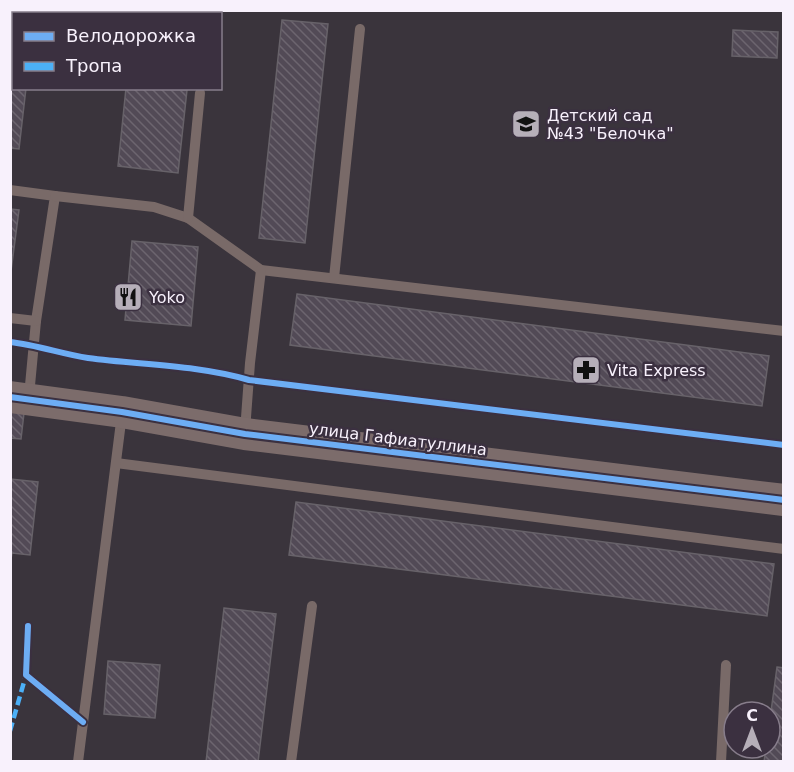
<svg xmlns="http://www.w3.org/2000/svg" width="794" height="772" font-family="'DejaVu Sans',sans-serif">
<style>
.building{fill:url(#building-back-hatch);stroke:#676269;stroke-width:1.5}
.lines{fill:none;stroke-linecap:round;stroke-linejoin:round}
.lane{stroke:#796a68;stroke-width:10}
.secondary{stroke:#7c6c6b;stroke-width:32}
.quiet{stroke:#4cb0f7;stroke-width:4.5;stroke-dasharray:9 4.5;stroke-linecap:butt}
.cycleway-casing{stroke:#3b3040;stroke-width:10}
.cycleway{stroke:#6dadf4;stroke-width:6}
.labels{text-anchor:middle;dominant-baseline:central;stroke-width:5;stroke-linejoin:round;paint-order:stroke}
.poi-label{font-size:16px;fill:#f8f1fc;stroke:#3b3040;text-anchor:start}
.street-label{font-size:16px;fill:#f8f1fc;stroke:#3b3040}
</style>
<defs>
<pattern id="building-back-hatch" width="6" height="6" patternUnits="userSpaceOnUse" patternTransform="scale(1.5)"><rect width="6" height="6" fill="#524a56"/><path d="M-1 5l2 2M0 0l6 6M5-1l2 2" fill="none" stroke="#6c656f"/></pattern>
</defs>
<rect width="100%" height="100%" fill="#3a343c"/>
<g class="building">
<polygon points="10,10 36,10 35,14 14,14 14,88 26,88 19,149 10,148"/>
<polygon points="282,20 328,24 305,243 259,238"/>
<polygon points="733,30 778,32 777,58 732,56"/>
<polygon points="126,88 187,90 178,173 118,166"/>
<polygon points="10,209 19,210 11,271 10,271"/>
<polygon points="132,241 198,247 191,326 125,320"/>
<polygon points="297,294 769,356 762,406 290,345"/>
<polygon points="10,412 24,413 21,439 10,438"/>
<polygon points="10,479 38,482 30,555 12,553 10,565"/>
<polygon points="296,502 774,564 767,616 289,555"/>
<polygon points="224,608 276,614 258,762 206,762"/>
<polygon points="108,661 160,665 155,718 104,714"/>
<polygon points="777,667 784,668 784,762 764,762 766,748 770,748 770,719"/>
</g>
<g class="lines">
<g class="lane">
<polyline points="10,190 55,196 36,321 29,396"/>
<polyline points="55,196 154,207 188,218 261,270 784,331"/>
<polyline points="188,218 200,93"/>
<polyline points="334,278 360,29"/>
<polyline points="10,318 36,321"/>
<polyline points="245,431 250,363 261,270"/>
<polyline points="116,463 784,549"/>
<polyline points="78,762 122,414"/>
<polyline points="291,762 312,606"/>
<polyline points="721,762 726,665"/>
</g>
<polyline class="secondary" points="10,397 122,412 245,434 784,500"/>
<polyline class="quiet" points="10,731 26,675"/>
<g class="cycleway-casing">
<g id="cycleway">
<path d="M 10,342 C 37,345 62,354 88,358 C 141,365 197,365 249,380 L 784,445"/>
<polyline points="10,397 122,412 245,434 784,500"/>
<polyline points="28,626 26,675 83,722"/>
</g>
</g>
<use href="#cycleway" class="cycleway"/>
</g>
<defs>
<g id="school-square" transform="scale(1.5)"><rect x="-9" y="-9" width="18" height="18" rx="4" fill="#b6afb9" stroke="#3b3040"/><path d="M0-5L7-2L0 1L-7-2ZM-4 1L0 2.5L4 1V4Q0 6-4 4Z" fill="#111"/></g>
<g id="restaurant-square" transform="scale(1.5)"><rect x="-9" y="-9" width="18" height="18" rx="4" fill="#b6afb9" stroke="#3b3040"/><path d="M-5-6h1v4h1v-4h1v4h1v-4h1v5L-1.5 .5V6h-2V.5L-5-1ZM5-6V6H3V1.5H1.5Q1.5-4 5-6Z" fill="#111"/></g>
<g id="pharmacy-square" transform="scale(1.5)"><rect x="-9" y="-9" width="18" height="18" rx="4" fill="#b6afb9" stroke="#3b3040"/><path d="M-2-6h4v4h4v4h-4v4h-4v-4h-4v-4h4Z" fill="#111"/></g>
</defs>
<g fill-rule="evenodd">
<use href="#school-square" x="526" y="124"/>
<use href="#restaurant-square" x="128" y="297"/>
<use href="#pharmacy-square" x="586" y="370"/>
</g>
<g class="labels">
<g class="poi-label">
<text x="547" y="115">Детский сад<tspan x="547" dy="18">№43 "Белочка"</tspan></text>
<text x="149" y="297">Yoko</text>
<text x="607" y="370">Vita Express</text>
</g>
<g class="street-label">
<text transform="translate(398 439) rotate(7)">улица Гафиатуллина</text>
</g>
</g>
<rect width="794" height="772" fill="none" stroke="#f8f1fc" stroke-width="24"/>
<rect x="12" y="12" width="210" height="78" fill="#3b3040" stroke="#877d8b" stroke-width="1.5"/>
<rect x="24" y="32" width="30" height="9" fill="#6dadf4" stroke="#877d8b" stroke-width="1.5"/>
<text x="66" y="42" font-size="18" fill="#f8f1fc">Велодорожка</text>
<rect x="24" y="62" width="30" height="9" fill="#4cb0f7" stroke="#877d8b" stroke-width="1.5"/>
<text x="66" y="72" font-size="18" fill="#f8f1fc">Тропа</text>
<g transform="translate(752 730)"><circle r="28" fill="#3b3040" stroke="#877d8b" stroke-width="1.5"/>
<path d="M0-4.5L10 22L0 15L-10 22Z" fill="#b6afb9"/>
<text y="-9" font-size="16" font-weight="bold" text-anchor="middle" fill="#f8f1fc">С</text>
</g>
</svg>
